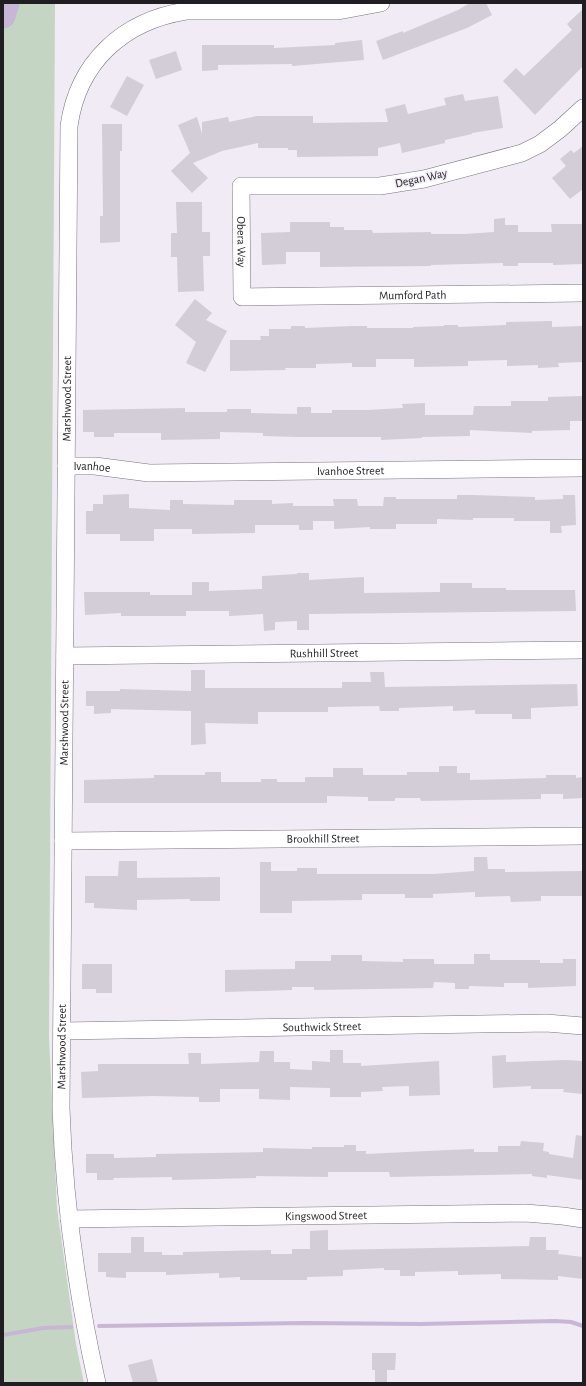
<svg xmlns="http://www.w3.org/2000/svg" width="586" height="1386" font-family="'Alegreya Sans',sans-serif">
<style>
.green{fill:#c5d5c3}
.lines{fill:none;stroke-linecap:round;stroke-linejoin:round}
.stream{stroke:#c8b6d7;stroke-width:4}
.river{stroke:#c8b6d7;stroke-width:25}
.building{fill:#d2cdd7}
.minor-casing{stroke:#78737c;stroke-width:18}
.minor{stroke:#fff;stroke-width:17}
.labels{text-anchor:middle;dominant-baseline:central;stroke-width:3;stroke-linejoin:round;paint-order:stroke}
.street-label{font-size:12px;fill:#201e22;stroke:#f0ebf5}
</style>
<rect width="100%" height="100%" fill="#f0ebf5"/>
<polygon class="green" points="3,3 55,3 49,1037 57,1208 76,1344 84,1383 3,1383"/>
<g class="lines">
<g class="stream">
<polyline points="99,1326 304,1323 421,1324 555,1321 571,1322 583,1326"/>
<polyline points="3,1335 43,1328 71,1327"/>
</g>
<polyline class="river" points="3,16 7,3"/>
</g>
<g class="building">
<polygon points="470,3 486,3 492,15 467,28 383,60 376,41 403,31 403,33 458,10"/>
<polygon points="583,9 583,66 535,115 503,81 516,68 524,76 572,30 567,24"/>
<polygon points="362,40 364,60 292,66 292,64 218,65 218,70 202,71 202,45 274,45 274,48 335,45 335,43"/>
<polygon points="176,51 182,70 156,79 149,60"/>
<polygon points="127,76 144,85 127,116 110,107"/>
<polygon points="463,94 465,101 498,96 503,128 472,133 472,134 445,140 445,143 402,153 400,143 378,148 378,156 297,157 297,150 288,150 288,148 258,148 258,143 222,151 193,163 208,178 192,193 171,171 190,153 178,125 197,117 202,134 202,122 228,117 229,122 257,116 313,116 313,123 388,122 385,109 405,104 408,114 446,105 444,98"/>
<polygon points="102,124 122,124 122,151 120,151 120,242 100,243 100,216 103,216"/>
<polygon points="583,146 583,189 570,199 552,178 566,166 560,159 571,150 574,153"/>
<polygon points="176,202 202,202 202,232 210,232 210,256 203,256 204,291 178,292 177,257 171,257 171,233 177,233"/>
<polygon points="505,218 505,225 518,225 518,232 552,232 551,224 583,224 583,264 553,265 553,263 518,263 518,266 503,266 503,263 431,265 431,266 320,267 320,252 286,252 286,264 262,265 261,233 290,232 290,222 330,222 330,227 344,227 344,230 372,230 373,233 431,232 431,234 465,234 494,232 494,219"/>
<polygon points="195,299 212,313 206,320 227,331 205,372 186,363 196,342 175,325"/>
<polygon points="552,321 552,327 583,326 583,362 558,363 559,367 538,368 538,365 507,366 507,360 468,361 468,366 414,367 414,359 376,359 376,367 352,367 352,363 316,364 316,368 285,368 286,370 230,371 230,340 261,340 260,336 269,336 269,329 291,329 291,326 305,326 305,328 352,326 367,326 367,328 413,328 413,327 444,326 444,325 458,325 458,327 506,325 506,322"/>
<polygon points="583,396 583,421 570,421 570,430 532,431 532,433 470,430 470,436 422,437 422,438 381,440 381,437 297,437 263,436 263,433 220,432 220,439 161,440 161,433 114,433 114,437 94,437 94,432 83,432 83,410 185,408 185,412 227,412 227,409 251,409 251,413 297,414 297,407 311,407 311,413 332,413 332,410 367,410 403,408 402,404 425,403 425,415 473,415 474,406 511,406 511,401 548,401 548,397"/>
<polygon points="129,494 129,508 170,510 170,500 183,500 183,504 234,505 234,500 272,500 272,504 293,503 293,506 334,506 333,499 357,499 358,506 383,506 384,497 396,497 396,499 457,499 457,495 473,495 535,497 535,500 563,499 563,495 575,495 576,525 561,526 562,533 550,533 550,521 514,521 514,518 473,518 473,520 437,519 437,524 396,524 396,529 370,529 370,527 334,529 334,521 313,521 313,530 299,530 299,525 255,525 255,533 192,534 192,529 154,529 154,541 120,541 120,534 86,534 86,511 93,511 93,504 103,504 103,495"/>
<polygon points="297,573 309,573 309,580 364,577 364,593 440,592 440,583 472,583 472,588 506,588 506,590 575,590 576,611 309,614 309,630 297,630 297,621 275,622 275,630 264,631 263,614 229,616 229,611 186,611 186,616 121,616 121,613 85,615 84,592 150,592 150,595 192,595 192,582 209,582 209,591 262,589 262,576 297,574"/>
<polygon points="191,670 205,670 205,688 342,688 342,682 371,682 370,672 384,672 385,687 577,684 578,706 531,708 531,719 512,719 512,714 475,714 475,710 453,711 453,706 399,708 399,711 380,711 379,706 328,707 328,712 258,712 258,724 205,723 206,744 191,745 191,711 111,709 111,713 94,714 94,706 86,706 86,691 120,691 120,689 191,691"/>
<polygon points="439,766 457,766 457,773 470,773 470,780 546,778 546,775 576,775 576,778 583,777 583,798 563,799 563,794 541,794 541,799 475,800 421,801 420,798 395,798 395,801 368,801 368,797 327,796 327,803 84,803 84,780 154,778 154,775 205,775 205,772 221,772 221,782 261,782 261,779 277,779 277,782 305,782 305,777 333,777 333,768 363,768 363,775 407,775 407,772 439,772"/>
<polygon points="474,857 487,857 488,869 505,869 505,872 583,871 583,896 541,896 541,901 511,902 510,896 475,897 475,892 433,894 433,898 405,898 405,894 362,894 362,900 292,901 292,913 260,913 260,862 271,862 271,871 297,871 297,868 317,868 317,874 434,874 474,871"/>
<polygon points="119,861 137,861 137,878 220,877 220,901 190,901 190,899 137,900 137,910 94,908 94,903 85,903 85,876 118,876"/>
<polygon points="474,954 490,954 490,960 540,960 540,963 563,963 563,959 576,959 576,986 528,988 528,983 504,983 504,987 469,986 469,989 455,989 455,983 434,982 433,988 314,990 314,987 292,987 292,990 225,992 225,970 295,969 295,961 331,961 331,955 362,955 362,961 403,962 403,959 434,959 434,964 474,964"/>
<polygon points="82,964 112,964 112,993 96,993 96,989 82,989"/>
<polygon points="330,1050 343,1050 343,1063 361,1063 361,1066 439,1061 440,1095 409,1096 409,1086 382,1087 383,1091 361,1092 361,1097 330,1097 330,1088 290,1087 290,1100 259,1099 259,1089 220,1089 220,1102 199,1102 199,1097 153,1096 82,1098 81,1072 98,1071 98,1064 189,1064 188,1053 201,1053 201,1064 259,1062 260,1051 274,1051 274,1062 290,1062 290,1069 312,1070 312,1061 330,1062"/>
<polygon points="506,1055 506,1062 566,1060 583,1061 583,1094 563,1092 564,1089 531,1089 531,1086 493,1088 492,1056"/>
<polygon points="576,1135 583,1136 583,1180 547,1175 547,1178 532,1176 532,1174 390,1177 389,1172 328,1172 328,1177 256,1176 256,1178 172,1180 172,1177 114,1178 113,1180 97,1180 97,1173 86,1173 86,1154 114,1154 114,1158 156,1157 156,1154 263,1152 263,1148 312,1149 312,1147 344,1147 344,1145 356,1145 356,1151 366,1151 366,1154 448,1150 474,1149 474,1152 498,1152 498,1146 520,1146 521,1141 544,1143 543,1151 549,1152 549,1154 573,1158"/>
<polygon points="328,1230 328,1250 529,1246 530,1237 546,1237 546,1250 559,1250 558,1254 583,1257 583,1279 558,1276 558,1280 501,1279 501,1274 458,1275 458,1271 415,1272 415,1276 400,1276 400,1270 384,1270 384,1268 343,1270 343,1276 307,1277 307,1280 240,1280 240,1277 219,1278 219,1273 166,1275 166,1272 126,1272 126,1278 106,1277 106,1272 98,1272 98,1253 131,1253 131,1237 144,1237 144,1252 162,1252 162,1255 183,1255 183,1252 271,1250 271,1254 292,1254 292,1249 310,1249 310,1231"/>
<polygon points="372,1353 396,1353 395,1370 387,1370 387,1383 375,1383 375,1370 372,1370"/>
<polygon points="152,1359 158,1383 133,1383 128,1365"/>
</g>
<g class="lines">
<g class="minor-casing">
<g id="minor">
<path id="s1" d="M 583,108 L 560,129 L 540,144 L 522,153 L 424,179 L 380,186 L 241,186 L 242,297 L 583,293"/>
<path id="s2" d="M 66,466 L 95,466 L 149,473 L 583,468"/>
<path id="s3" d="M 65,656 L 583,650"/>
<path id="s4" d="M 63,841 L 583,836"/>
<path id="s5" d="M 62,1031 L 546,1023 L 583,1026"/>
<path id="s6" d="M 69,1219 L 525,1213 L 563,1216 L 583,1219"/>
<path id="s7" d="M 97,1383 C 77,1293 64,1201 61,1108 L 69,126 C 78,62 123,21 186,11 L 338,11 L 381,3"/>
</g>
</g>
<use href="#minor" class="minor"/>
</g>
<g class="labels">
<g class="street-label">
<text transform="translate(421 178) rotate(-12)">Degan Way</text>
<text stroke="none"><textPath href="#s1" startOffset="417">Obera Way</textPath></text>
<text stroke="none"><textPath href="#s1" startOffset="643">Mumford Path</textPath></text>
<text stroke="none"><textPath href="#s7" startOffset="987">Marshwood Street</textPath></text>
<text stroke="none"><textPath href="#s2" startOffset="26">Ivanhoe</textPath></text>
<text stroke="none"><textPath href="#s2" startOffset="285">Ivanhoe Street</textPath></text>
<text stroke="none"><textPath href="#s3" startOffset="259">Rushhill Street</textPath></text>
<text stroke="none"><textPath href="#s7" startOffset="663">Marshwood Street</textPath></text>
<text stroke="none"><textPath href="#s4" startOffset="260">Brookhill Street</textPath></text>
<text stroke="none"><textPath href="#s5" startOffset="260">Southwick Street</textPath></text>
<text stroke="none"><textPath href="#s7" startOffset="339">Marshwood Street</textPath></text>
<text stroke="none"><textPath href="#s6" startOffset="257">Kingswood Street</textPath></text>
</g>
</g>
<rect width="586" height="1386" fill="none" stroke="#201e22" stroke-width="8"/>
</svg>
